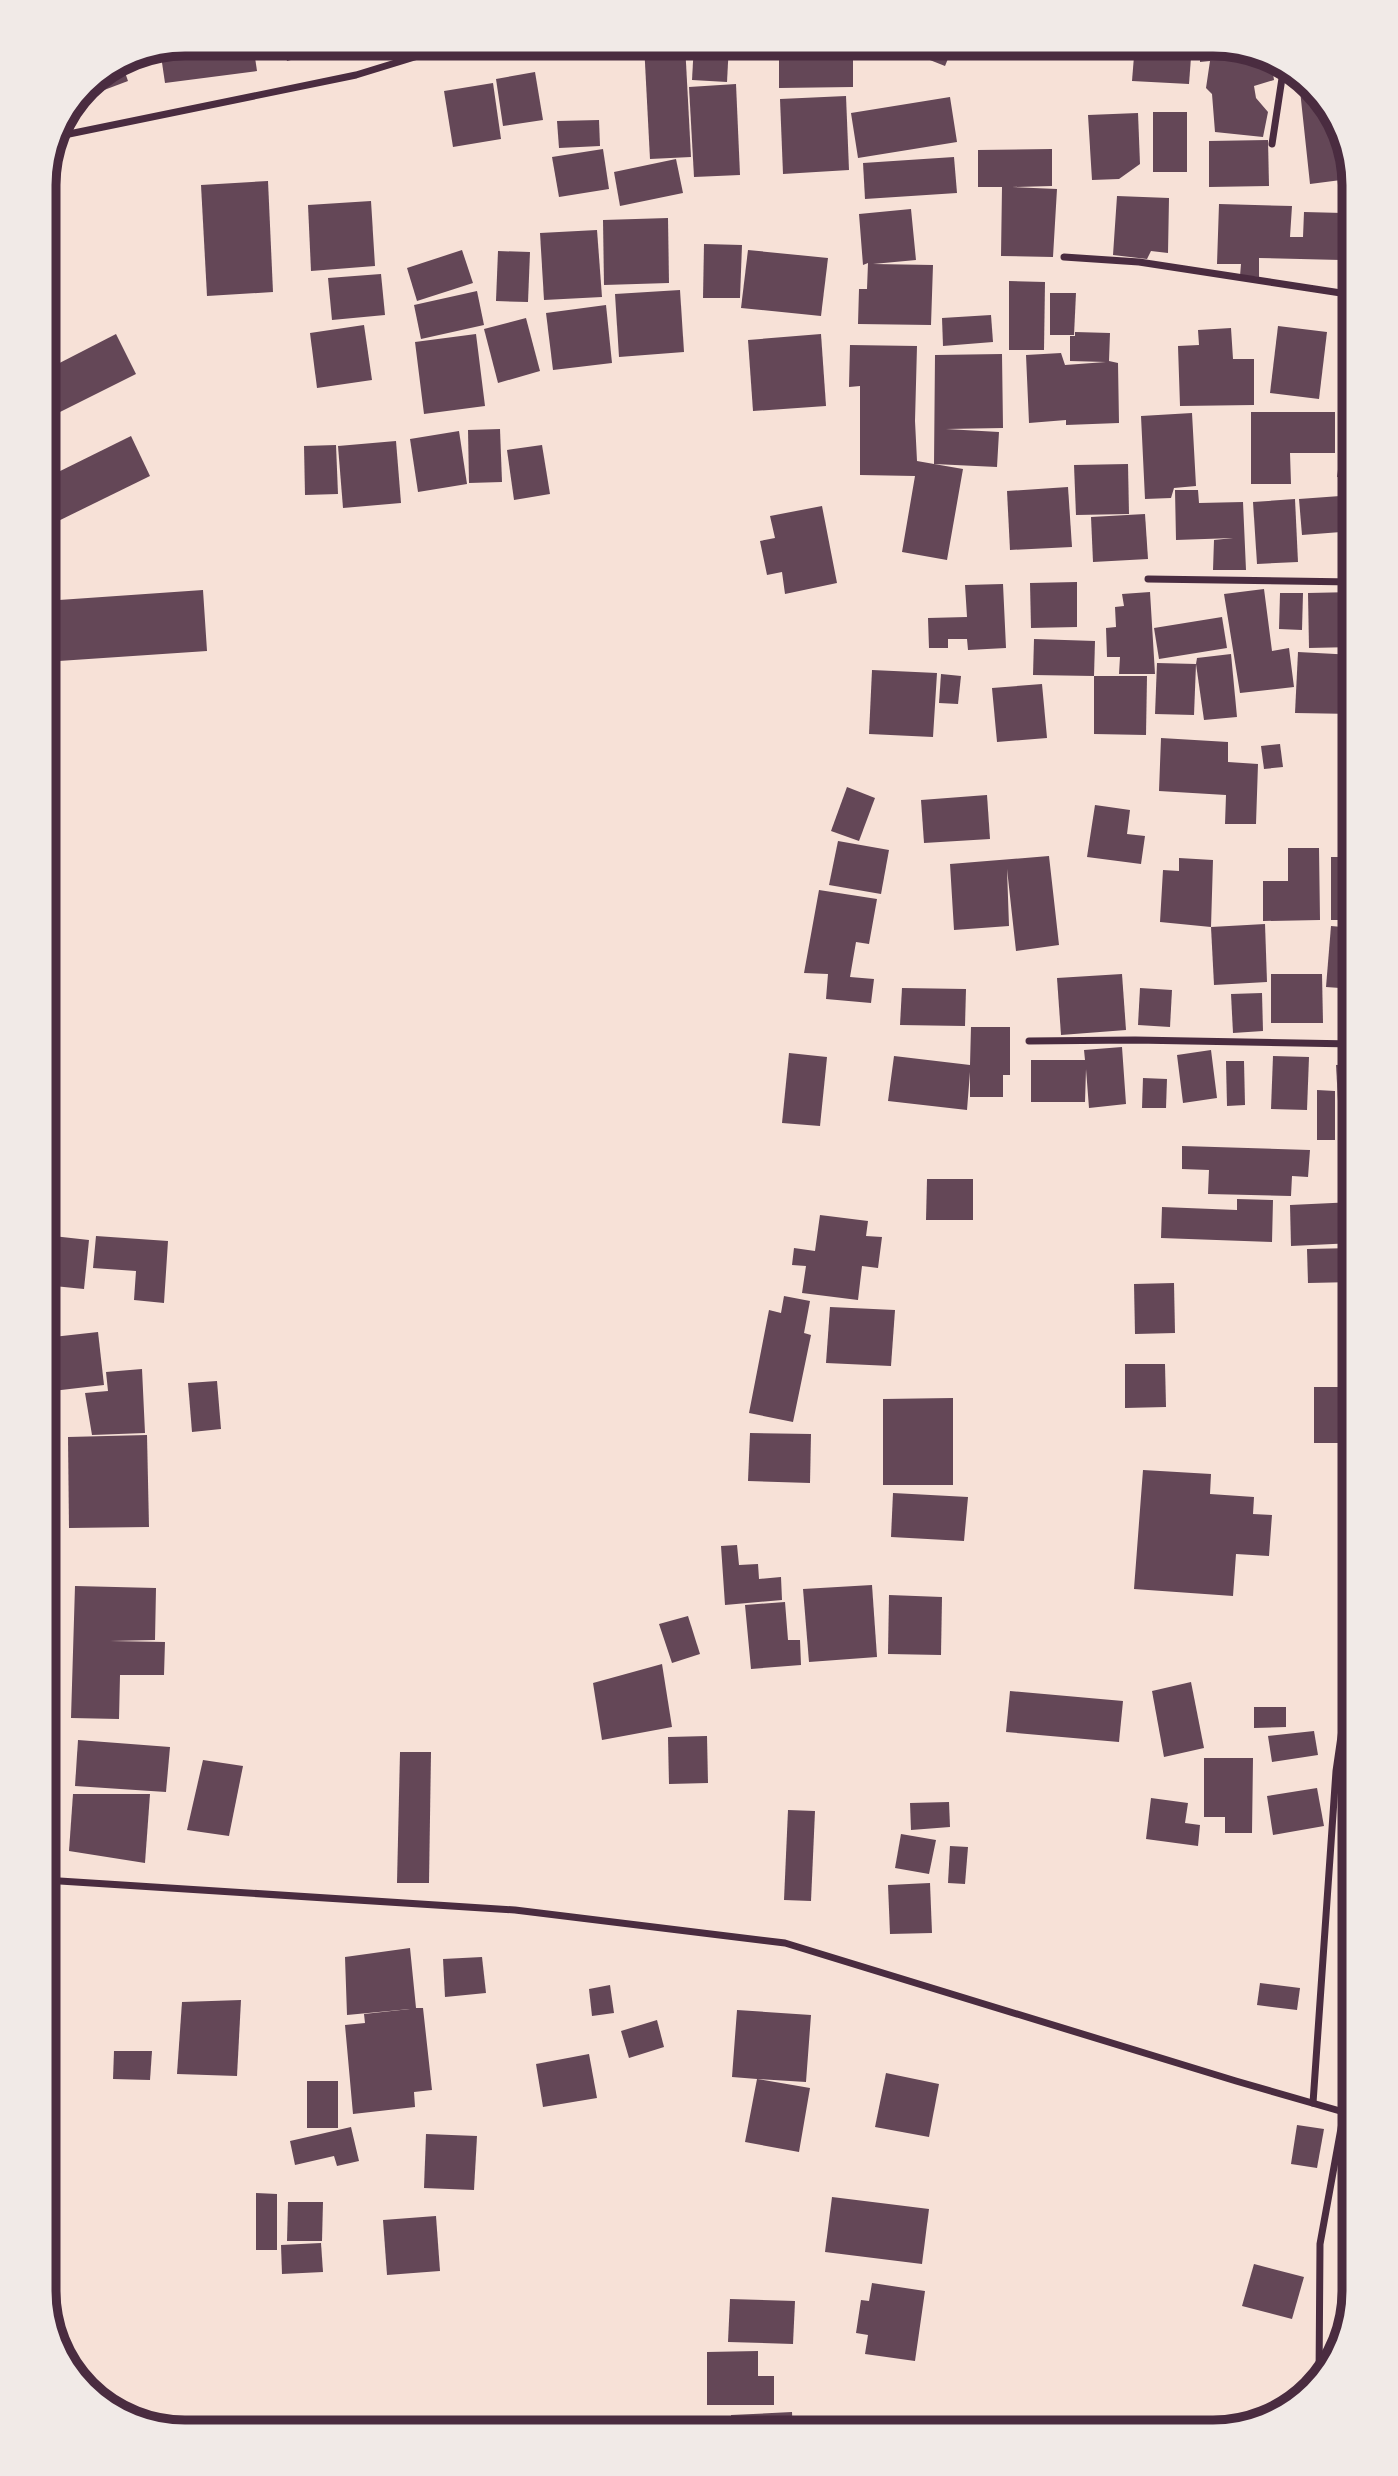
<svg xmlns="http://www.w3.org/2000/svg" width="1398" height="2476" font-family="'Source Sans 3',sans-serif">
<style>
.building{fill:#644757}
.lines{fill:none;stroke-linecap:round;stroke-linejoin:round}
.minor{stroke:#4a2c40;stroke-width:7}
.rim{fill:none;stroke:#4a2c40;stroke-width:9}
</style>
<rect width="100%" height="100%" fill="#f7e1d7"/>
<g class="building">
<polygon points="185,44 253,44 257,71 165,83 160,49"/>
<polygon points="283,44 348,44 349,45 287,61"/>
<polygon points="644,44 685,44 691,157 650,159"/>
<polygon points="694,44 729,44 727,82 692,80"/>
<polygon points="779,44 853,44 853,87 779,88"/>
<polygon points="898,44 954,44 945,66 897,47"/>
<polygon points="1135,44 1192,44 1189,84 1132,81"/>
<polygon points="1200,44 1223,44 1271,60 1274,80 1254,86 1256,98 1268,112 1263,137 1215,132 1212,94 1206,88 1210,61 1200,62"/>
<polygon points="121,61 128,81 83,98 80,92 85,85"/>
<polygon points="535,72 543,120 503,126 496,79"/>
<polygon points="1303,80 1340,123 1346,149 1338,151 1341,180 1310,184 1299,81"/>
<polygon points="493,83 501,139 453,147 444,91"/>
<polygon points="736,84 740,175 694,177 689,87"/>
<polygon points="846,96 849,170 783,174 780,99"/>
<polygon points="950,97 957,142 858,158 851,113"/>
<rect x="1153" y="112" width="34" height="60"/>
<polygon points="1138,113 1140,164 1119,179 1092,180 1088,115"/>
<polygon points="599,120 600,146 559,148 557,121"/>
<polygon points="1268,140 1269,186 1209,187 1209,141"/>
<polygon points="603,149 609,189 559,197 552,157"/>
<polygon points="1052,149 1052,186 1012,187 1057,189 1053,257 1001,256 1002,187 978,187 978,150"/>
<polygon points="954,157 957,193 865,199 863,163"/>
<polygon points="676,159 683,193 620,206 614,172"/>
<polygon points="268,181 273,292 207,296 201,185"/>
<polygon points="1117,196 1169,198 1168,253 1151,251 1147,259 1113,255"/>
<polygon points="371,201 375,266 311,271 308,205"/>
<polygon points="1219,204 1292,206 1290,237 1303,237 1304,212 1343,213 1341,260 1259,258 1259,277 1240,276 1241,264 1217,264"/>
<polygon points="911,209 916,260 873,264 933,265 931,325 858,324 859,289 867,289 868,263 863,265 859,214"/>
<polygon points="668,218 669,283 604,285 603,220"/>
<polygon points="597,230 602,297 544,300 540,233"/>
<polygon points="704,244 742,245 740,298 703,298"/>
<polygon points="462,250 473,283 417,301 407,268"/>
<polygon points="748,250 828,258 821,316 741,308"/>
<polygon points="498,251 530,252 528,302 496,301"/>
<polygon points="381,274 385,315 332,320 328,278"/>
<polygon points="1009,281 1045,282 1044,350 1009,350"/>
<polygon points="680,290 684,352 619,357 615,294"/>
<polygon points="477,291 484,325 421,339 414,305"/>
<polygon points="1050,293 1076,293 1074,335 1050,335"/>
<polygon points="606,305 612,363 553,370 546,313"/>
<polygon points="991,315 993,342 943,346 942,318"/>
<polygon points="526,318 540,371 498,383 484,329"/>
<polygon points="364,325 372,380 317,388 310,333"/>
<polygon points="1278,326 1327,332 1319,399 1270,393"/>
<polygon points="1231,328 1233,359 1254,359 1254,405 1180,406 1178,346 1199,345 1198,330"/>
<polygon points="1351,329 1354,329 1354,385 1352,385"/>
<polygon points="1075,332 1110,333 1109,361 1118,363 1119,423 1066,425 1066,420 1029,423 1026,355 1061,353 1065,365 1106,362 1070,361 1070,336 1075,336"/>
<polygon points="116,334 136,374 44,420 44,371"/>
<polygon points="476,334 485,406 424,414 415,342"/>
<polygon points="821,334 826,406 753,411 748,340"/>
<polygon points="850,345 917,346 915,421 917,461 934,464 935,355 1002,354 1003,428 946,429 999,432 997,467 934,464 963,469 947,560 902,552 915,476 860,475 860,386 849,387"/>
<polygon points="1251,412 1335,412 1335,453 1290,453 1291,484 1251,484"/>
<polygon points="1192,413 1196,486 1174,488 1171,498 1145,499 1141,416"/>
<polygon points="1345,417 1354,418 1354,479 1337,477"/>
<polygon points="500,429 502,482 469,483 468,430"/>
<polygon points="459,431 467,484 418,492 410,439"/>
<polygon points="131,436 150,476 46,527 44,522 44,479"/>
<polygon points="396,441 401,503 343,508 338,446"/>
<polygon points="336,445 338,494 305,495 304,446"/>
<polygon points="542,445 550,494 514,500 507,450"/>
<polygon points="1128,464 1129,514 1076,515 1074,465"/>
<polygon points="1068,487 1072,547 1010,550 1007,491"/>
<polygon points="1175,490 1198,490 1199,503 1243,502 1246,570 1213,570 1214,540 1233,538 1176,540"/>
<polygon points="1354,495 1354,531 1302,535 1299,499"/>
<polygon points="1295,499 1298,562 1257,564 1253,502"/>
<polygon points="822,506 837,583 785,594 782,572 767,575 760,541 775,538 770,516"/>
<polygon points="1145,514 1148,559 1093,562 1091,517"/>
<polygon points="1077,582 1077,627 1031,628 1030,583"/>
<polygon points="1003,584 1006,648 968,650 967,639 948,639 948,648 929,648 928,618 967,617 965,585"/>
<polygon points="1264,589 1272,651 1289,648 1294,687 1240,693 1224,594"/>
<polygon points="203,590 207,651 44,662 44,620 60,618 59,600"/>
<polygon points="1150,592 1155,674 1119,674 1120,657 1107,657 1106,628 1116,627 1115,607 1124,606 1122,594"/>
<polygon points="1354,592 1354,647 1309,648 1308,593"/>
<polygon points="1280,593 1303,593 1302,630 1279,629"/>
<polygon points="1222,617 1227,648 1159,659 1154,628"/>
<polygon points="1034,639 1095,641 1094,676 1033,675"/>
<polygon points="1298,652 1354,655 1354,714 1295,713"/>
<polygon points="1231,654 1237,717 1204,720 1196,664 1197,658"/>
<polygon points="1157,663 1196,664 1194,715 1155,714"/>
<polygon points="872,670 937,673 933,737 869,734"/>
<polygon points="941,674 961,676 958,704 939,703"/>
<polygon points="1094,676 1147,676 1146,735 1094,734"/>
<polygon points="1042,684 1047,738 997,742 992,688"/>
<polygon points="1161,738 1228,742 1228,762 1258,764 1256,824 1225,824 1226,795 1159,791"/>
<polygon points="1280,744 1283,767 1264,769 1261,746"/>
<polygon points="847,787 875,798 859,841 831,831"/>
<polygon points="987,795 990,839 924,843 921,800"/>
<polygon points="1095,805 1130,810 1127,834 1145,836 1141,864 1087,857"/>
<polygon points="838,841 889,850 881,894 829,885"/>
<polygon points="1288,848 1319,848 1320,920 1263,921 1263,881 1288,881"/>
<polygon points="1049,856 1059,945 1016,951 1007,869 1009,926 954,930 950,864"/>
<rect x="1331" y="857" width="23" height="63"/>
<polygon points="1179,858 1213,860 1211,927 1160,922 1163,870 1179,871"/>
<polygon points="819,890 877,899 869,944 856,942 850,977 874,979 871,1003 826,999 828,974 804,973"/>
<polygon points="1265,924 1267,982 1214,985 1211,927"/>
<polygon points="1331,926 1354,928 1354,989 1326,987"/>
<polygon points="1122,974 1126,1030 1061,1035 1057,978"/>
<polygon points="1271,974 1322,974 1323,1023 1271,1023"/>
<polygon points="902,988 966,989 965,1026 900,1025"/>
<polygon points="1140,988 1172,990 1170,1027 1138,1025"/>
<polygon points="1262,993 1263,1031 1233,1033 1231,994"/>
<polygon points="971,1027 1010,1027 1010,1075 1003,1075 1003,1097 970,1097 970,1072 967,1110 888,1101 894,1056 970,1065"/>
<polygon points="1122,1047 1126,1104 1089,1108 1086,1069 1085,1102 1031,1102 1031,1060 1085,1060 1084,1050"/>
<polygon points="1211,1050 1217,1098 1183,1103 1177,1055"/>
<polygon points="789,1053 827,1057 820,1126 782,1123"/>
<polygon points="1273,1056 1309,1057 1307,1110 1271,1109"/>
<polygon points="1226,1061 1244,1061 1245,1105 1227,1106"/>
<polygon points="1354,1064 1354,1137 1340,1138 1336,1065"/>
<polygon points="1143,1078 1167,1079 1166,1108 1142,1108"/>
<polygon points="1317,1090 1335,1091 1335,1140 1317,1140"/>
<polygon points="1182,1146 1310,1150 1308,1177 1292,1176 1291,1196 1208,1194 1209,1170 1182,1169"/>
<polygon points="927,1179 973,1179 973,1220 926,1220"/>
<polygon points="1237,1199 1273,1200 1272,1242 1161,1238 1162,1207 1237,1210"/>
<polygon points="1354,1202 1354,1243 1291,1246 1290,1205"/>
<polygon points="820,1215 868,1221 866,1236 882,1237 878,1268 862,1266 858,1300 802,1293 806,1266 792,1265 794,1248 815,1251"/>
<polygon points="44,1235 89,1240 84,1289 44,1285"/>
<polygon points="96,1236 168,1241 164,1303 134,1300 136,1271 93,1268"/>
<polygon points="1354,1248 1354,1282 1308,1283 1307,1249"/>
<polygon points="1174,1283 1175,1333 1135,1334 1134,1284"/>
<polygon points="784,1296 810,1301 804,1333 811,1335 793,1422 749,1413 769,1310 781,1313"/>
<polygon points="830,1307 895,1310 891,1366 826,1363"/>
<polygon points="98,1332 104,1385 44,1392 44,1338"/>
<polygon points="1125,1364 1165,1364 1166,1407 1125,1408"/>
<polygon points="142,1369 145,1433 92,1435 85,1393 108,1391 106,1372"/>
<polygon points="217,1381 221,1429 192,1432 188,1383"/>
<rect x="1314" y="1387" width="40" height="56"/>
<polygon points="953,1398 953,1485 883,1485 883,1399"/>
<polygon points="750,1433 811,1434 810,1483 748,1481"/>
<polygon points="147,1435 149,1527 69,1528 68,1437"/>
<polygon points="1143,1470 1211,1474 1210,1494 1254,1497 1253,1514 1272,1515 1269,1556 1236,1554 1233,1596 1134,1589"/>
<polygon points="893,1493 968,1497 964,1541 891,1537"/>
<polygon points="44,1509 50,1509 46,1626 44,1626"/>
<polygon points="737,1545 739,1565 758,1564 759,1579 781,1577 782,1600 725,1605 721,1546"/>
<polygon points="872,1585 877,1657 809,1662 803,1589"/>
<polygon points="75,1586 156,1588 155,1640 110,1641 165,1642 164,1675 120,1675 119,1719 71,1718"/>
<polygon points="889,1595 942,1597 941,1655 888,1654"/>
<polygon points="785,1602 788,1640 800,1640 801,1665 751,1669 745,1605"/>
<polygon points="688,1616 700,1654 672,1663 659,1624"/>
<polygon points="662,1664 672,1727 602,1740 593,1683"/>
<polygon points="44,1679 51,1680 46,1728 44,1728"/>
<polygon points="1191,1682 1204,1748 1164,1757 1152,1691"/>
<polygon points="1010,1691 1123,1701 1119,1742 1006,1732"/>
<polygon points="1254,1707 1286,1707 1286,1727 1254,1728"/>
<polygon points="1314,1731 1318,1755 1272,1762 1268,1736"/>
<polygon points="707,1736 708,1783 669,1784 668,1737"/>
<polygon points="78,1740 170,1747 166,1792 75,1786"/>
<polygon points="400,1752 431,1752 429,1883 397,1883"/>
<polygon points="1204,1758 1253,1758 1252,1833 1225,1833 1225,1817 1204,1817"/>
<polygon points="203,1760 243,1766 229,1836 187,1830"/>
<polygon points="1317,1788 1324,1826 1273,1835 1267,1796"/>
<polygon points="73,1794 150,1794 145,1863 69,1851"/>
<polygon points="1151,1798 1188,1803 1185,1823 1200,1825 1198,1846 1146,1839"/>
<polygon points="949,1802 950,1827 911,1830 910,1803"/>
<polygon points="788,1810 815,1811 811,1901 784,1900"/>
<polygon points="901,1834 936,1840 929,1874 895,1868"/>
<polygon points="950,1846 968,1847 965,1884 948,1883"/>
<polygon points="930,1883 932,1933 890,1934 888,1885"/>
<polygon points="410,1948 416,2008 423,2008 432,2090 414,2092 415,2107 353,2114 345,2025 365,2023 364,2014 410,2009 347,2015 345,1957"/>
<polygon points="482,1957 486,1993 445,1997 443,1959"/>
<polygon points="1260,1983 1300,1988 1297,2010 1257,2005"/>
<polygon points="610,1985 614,2013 592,2016 589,1989"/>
<polygon points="241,2000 237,2076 177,2074 182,2002"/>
<polygon points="737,2010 811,2015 806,2082 757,2079 810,2088 799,2152 745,2142 757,2079 732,2077"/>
<polygon points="657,2020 664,2047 629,2058 621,2031"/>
<polygon points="114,2051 152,2051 150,2080 113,2079"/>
<polygon points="589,2054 597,2098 543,2107 536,2064"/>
<polygon points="886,2073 939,2084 929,2137 875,2127"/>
<rect x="307" y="2081" width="31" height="47"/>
<polygon points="1297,2125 1324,2129 1317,2168 1291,2164"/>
<polygon points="351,2127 359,2161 337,2166 334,2156 295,2165 290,2141"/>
<polygon points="426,2134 477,2136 474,2190 424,2188"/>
<polygon points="256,2193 277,2194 277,2250 256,2250"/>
<polygon points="832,2197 929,2209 922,2264 825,2252"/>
<polygon points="288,2202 323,2202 322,2241 287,2241"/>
<polygon points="436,2216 440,2271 387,2275 383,2220"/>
<polygon points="321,2243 323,2272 282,2274 281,2245"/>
<polygon points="1254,2264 1304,2277 1292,2319 1242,2306"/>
<polygon points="872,2283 925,2291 915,2361 865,2354 868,2335 856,2333 861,2300 869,2301"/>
<polygon points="730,2299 795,2301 793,2344 728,2342"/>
<polygon points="758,2351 758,2376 774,2376 774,2405 707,2405 707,2352"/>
<polygon points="792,2412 793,2432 732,2432 731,2415"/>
<polygon points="851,2419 907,2424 907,2432 838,2432 839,2429 850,2430"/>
</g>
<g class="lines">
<g class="minor">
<polyline points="53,139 69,134 356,75 457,44"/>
<polyline points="1272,144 1284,65"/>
<polyline points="1064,257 1139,262 1354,295"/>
<polyline points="1148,579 1354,582"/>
<polyline points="1029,1041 1135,1040 1354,1044"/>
<polyline points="44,1880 515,1910 785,1943 1236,2081 1354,2115"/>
<polyline points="1313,2103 1336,1771 1354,1647"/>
<polyline points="1319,2380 1320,2244 1344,2112"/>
</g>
</g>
<path d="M0 0H1398V2476H0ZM185 56H1213A129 129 0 0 1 1342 185V2291A129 129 0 0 1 1213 2420H185A129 129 0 0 1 56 2291V185A129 129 0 0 1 185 56Z" fill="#f1eae7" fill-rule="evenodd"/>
<path class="rim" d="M185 56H1213A129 129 0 0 1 1342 185V2291A129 129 0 0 1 1213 2420H185A129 129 0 0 1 56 2291V185A129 129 0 0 1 185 56Z"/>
</svg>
